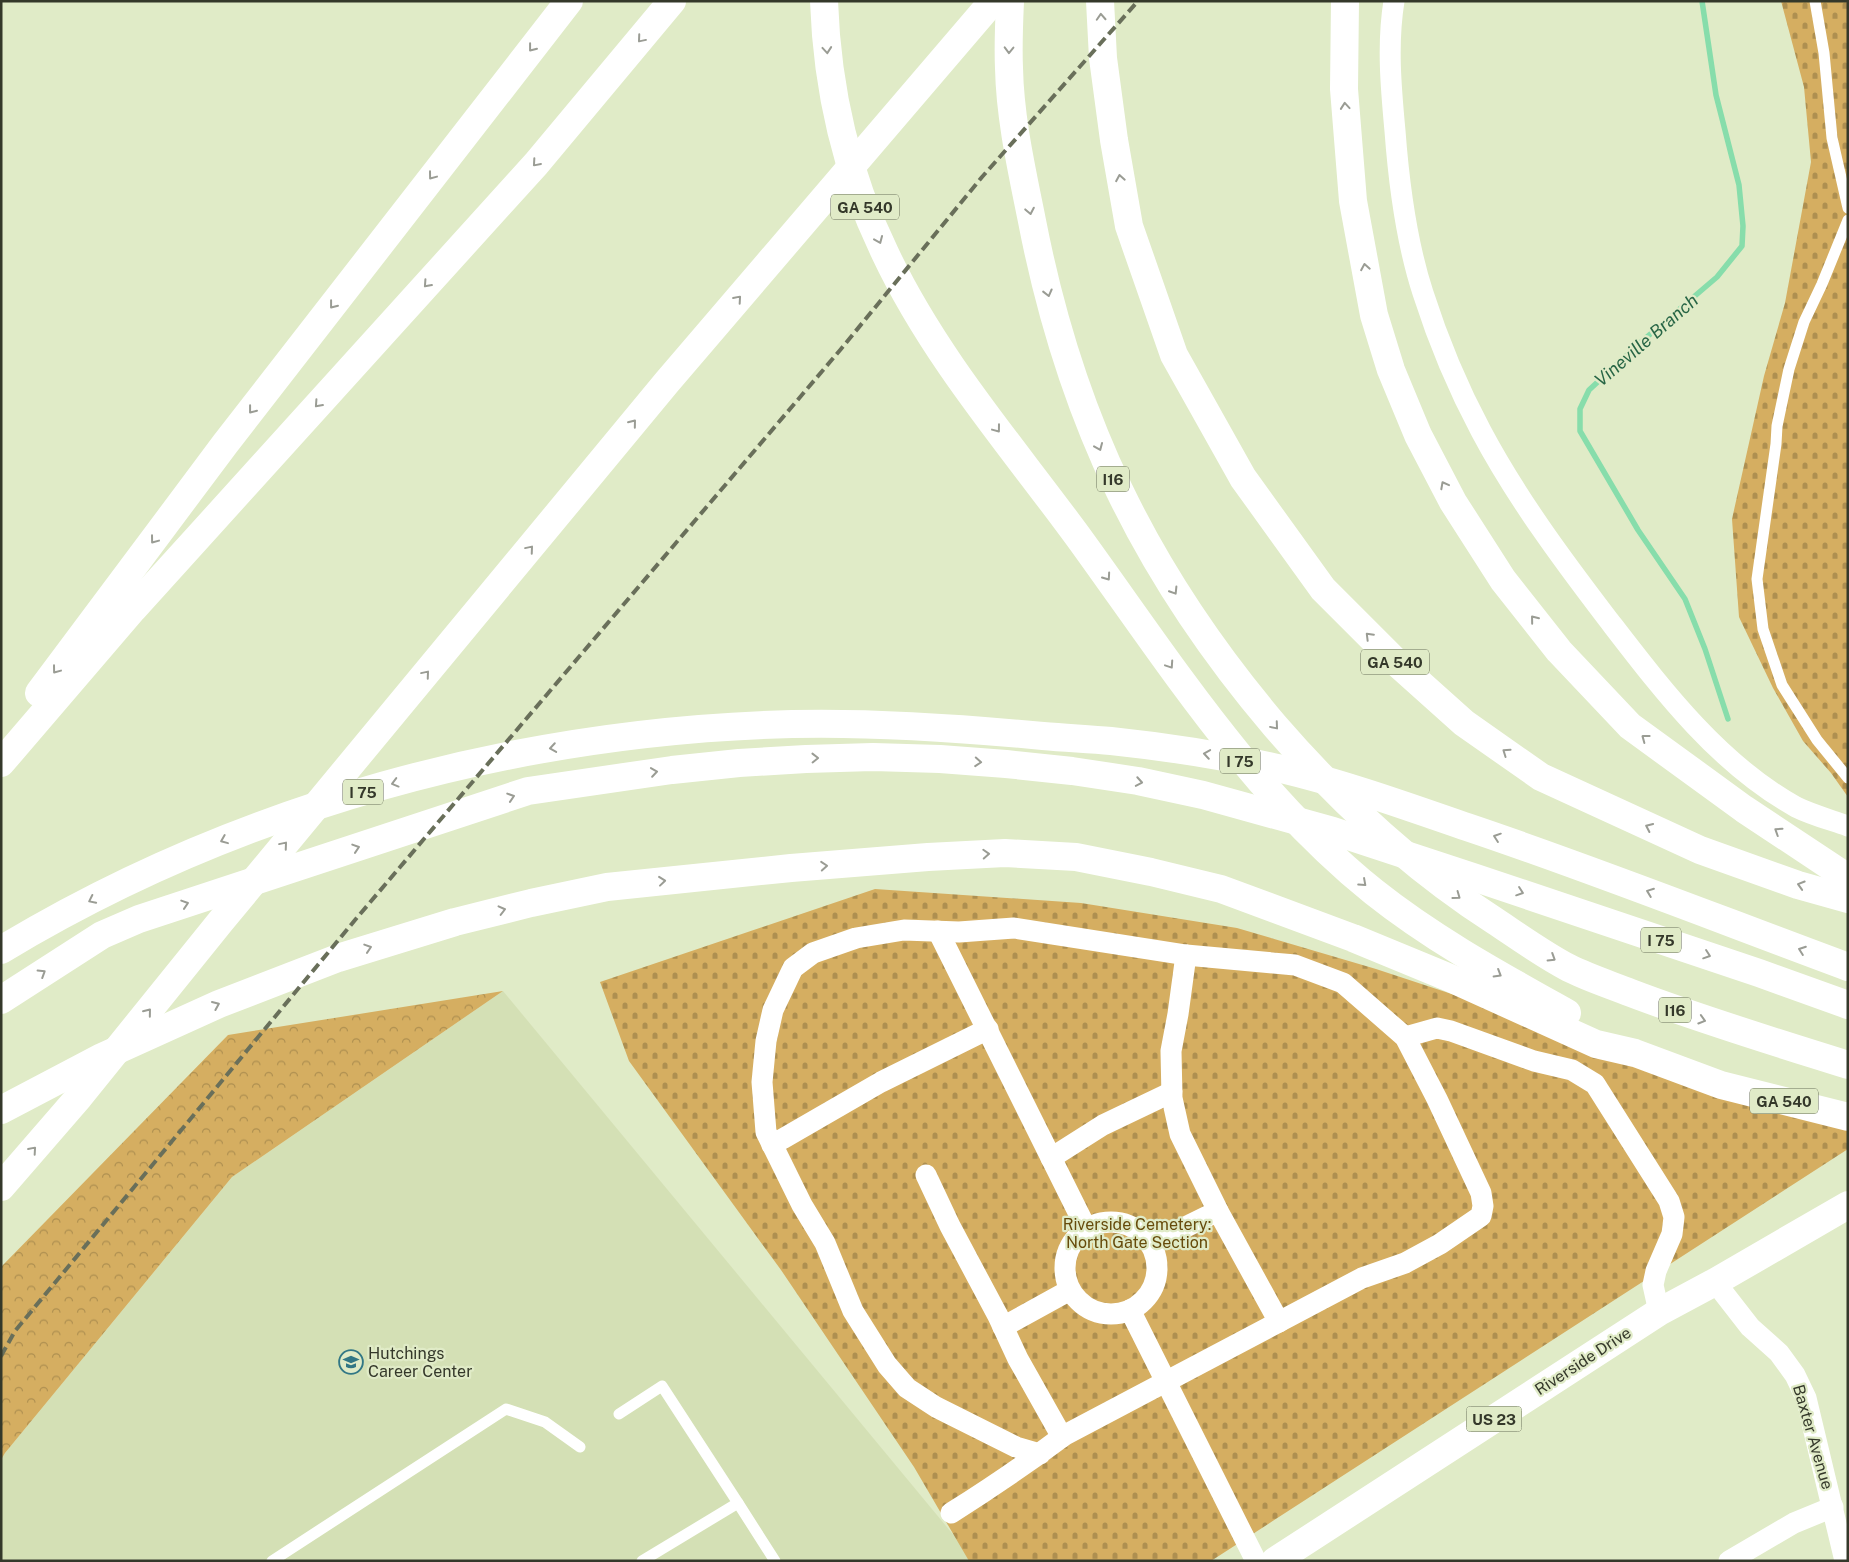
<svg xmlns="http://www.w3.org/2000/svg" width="1849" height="1562" font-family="'Public Sans',sans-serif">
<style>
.built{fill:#d4e0b5}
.forest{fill:url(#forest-crowns)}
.cemetery{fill:url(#cemetery-stones)}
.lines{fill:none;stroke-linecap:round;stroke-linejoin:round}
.stream{stroke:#87ddab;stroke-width:5.5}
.lane{stroke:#fff;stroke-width:11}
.street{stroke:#fff;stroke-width:21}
.primary{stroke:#fff;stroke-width:28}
.highway{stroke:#fff;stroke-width:28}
.rail{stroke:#696f5a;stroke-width:4;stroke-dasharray:10 5;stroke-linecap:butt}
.oneway{stroke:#9a9c94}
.labels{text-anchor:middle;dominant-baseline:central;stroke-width:4.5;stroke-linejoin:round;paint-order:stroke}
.shield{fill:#e0ebc7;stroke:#686e59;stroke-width:1}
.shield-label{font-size:15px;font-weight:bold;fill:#34382a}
.park-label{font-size:16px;fill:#664b0b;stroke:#e0ebc7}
.poi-label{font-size:16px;fill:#34382a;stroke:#e0ebc7;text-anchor:start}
.street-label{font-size:16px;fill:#34382a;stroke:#e0ebc7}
.water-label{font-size:18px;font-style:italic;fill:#276545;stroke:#e0ebc7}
</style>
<defs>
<pattern id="forest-crowns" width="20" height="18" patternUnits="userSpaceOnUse" patternTransform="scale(1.25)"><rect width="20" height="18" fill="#d5ae61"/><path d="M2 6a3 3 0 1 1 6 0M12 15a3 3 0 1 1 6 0" fill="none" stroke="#ae8f50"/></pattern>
<pattern id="cemetery-stones" width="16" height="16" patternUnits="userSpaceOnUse" patternTransform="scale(1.25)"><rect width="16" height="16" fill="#d5ae61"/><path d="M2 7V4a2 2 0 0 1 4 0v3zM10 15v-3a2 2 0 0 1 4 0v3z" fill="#ae8f50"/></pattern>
</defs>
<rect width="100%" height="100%" fill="#e0ebc7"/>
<polygon class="built" points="503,991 975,1561 1,1561 1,1460 5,1453 232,1177"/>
<polygon class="forest" points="503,991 232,1177 5,1453 1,1460 1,1267 228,1035"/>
<g class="cemetery">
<polygon points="1781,1 1848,1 1848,797 1831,773 1803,741 1773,688 1739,617 1732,519 1764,376 1785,303 1811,162 1804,87"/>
<polygon points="875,889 1081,903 1237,928 1376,969 1685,1071 1848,1121 1848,1149 1211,1561 969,1561 914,1467 781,1270 629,1061 600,982"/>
</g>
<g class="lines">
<polyline class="stream" points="1702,1 1716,95 1739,185 1743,226 1742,246 1717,277 1641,342 1589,390 1580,409 1580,431 1638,530 1685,599 1705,649 1728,719"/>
<g class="lane">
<polyline points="1815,1 1824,53 1832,138 1848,208"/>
<polyline points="1848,220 1822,284 1804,322 1789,369 1777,426 1776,444 1757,579 1763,629 1782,685 1817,740 1848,778"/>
<polyline points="619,1414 662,1386 738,1503 642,1561"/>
<polyline points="738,1503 775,1561"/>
<polyline points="272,1561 506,1409 545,1422 580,1447"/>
</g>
<g class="street">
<path d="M 1394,1 C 1387,44 1391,88 1395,131 C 1399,185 1406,241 1423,293 C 1438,340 1458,388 1481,431 C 1516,497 1562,559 1607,618 C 1661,688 1717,763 1796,807 C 1812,815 1831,820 1848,826"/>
<polyline points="938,931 1086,1228"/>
<polyline points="1186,955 1178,1014 1171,1051 1172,1098 1180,1134 1218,1211 1279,1322"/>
<polyline points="1405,1037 1437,1028 1451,1031 1534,1061 1572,1070 1595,1084 1669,1201 1674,1217 1672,1234 1656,1271 1653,1285 1659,1312"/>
<polyline points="772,1145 881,1082 988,1029"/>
<polyline points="1051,1158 1103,1125 1172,1092"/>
<polyline points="926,1175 950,1226 998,1316 1018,1359 1062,1437"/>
<circle cx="1111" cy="1268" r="46"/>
<polyline points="1151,1244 1218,1211"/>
<polyline points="1715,1282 1750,1327 1779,1353 1795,1375 1806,1398 1845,1561"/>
<polyline points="1130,1310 1256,1561"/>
<polyline points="1003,1327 1070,1290"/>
<path d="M 951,1513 C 989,1489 1026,1464 1062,1437 L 1065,1435 L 1362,1278 L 1405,1263 L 1440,1244 L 1481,1216 L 1483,1206 L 1481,1193 L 1437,1099 L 1405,1037 L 1343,983 L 1295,965 L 1186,955 L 1014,928 L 959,932 L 904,930 L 856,938 L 813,953 L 793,968 L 773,1010 L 766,1041 L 762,1082 L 766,1132 L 802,1205 L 825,1243 L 853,1311 L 887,1365 L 907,1388 L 936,1407 L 1016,1447 L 1040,1454"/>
<polyline points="1729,1561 1794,1523 1833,1507"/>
</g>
<polyline class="primary" points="1275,1561 1659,1312 1715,1282 1848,1205"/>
<g class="highway">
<path d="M 824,1 C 827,88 847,175 885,253 C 934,357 1011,445 1079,538 C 1169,662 1253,795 1374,892 C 1433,939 1501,976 1567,1013"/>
<path d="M 1010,1 C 1009,23 1008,46 1009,68 C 1010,119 1022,171 1032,221 C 1070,417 1145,573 1275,726 C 1340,801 1411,867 1495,921 C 1519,937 1544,955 1569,968 C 1589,978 1611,985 1631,993 C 1702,1020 1775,1042 1848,1065"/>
<polyline points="1100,1 1103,58 1114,140 1129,226 1174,355 1243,478 1323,589 1397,663 1464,723 1541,777 1700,850 1798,885 1848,899"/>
<polyline points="1345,1 1344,89 1353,201 1374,315 1391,370 1418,435 1453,502 1503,580 1559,651 1630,726 1744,809 1848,878"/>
<polyline points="39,693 225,444 569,1"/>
<polyline points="1,763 133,609 536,164 672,1"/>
<path d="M 1,950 C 238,807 516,731 792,724 C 876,722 959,728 1043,736 C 1066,738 1088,739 1111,741 C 1168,747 1226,756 1282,769 C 1345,784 1406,806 1467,827 C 1595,870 1721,920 1848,967"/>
<polyline points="1,1000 102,935 139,919 528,791 672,770 739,763 806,759 873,757 940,759 1006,764 1072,771 1138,781 1203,795 1333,831 1473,877 1759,973 1848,1005"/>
<polyline points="1,1110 102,1057 219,1004 338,958 455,922 531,903 607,887 791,868 928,857 1005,853 1076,857 1151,872 1221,889 1353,938 1450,978 1596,1044 1635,1053 1721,1085 1848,1117"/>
<polyline points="1,1187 79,1097 221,921 667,382 993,1"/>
</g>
<polyline class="rail" points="1,1356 15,1331 355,920 841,349 982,177 1138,1"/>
</g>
<defs><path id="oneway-chevron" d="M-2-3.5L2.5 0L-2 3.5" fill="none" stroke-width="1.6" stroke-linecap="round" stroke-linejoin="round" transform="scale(1.25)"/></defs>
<g class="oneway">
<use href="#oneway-chevron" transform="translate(1101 17) rotate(-93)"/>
<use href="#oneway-chevron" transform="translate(641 39) rotate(130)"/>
<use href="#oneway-chevron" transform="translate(532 48) rotate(128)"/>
<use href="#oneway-chevron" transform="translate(827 50) rotate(85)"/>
<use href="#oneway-chevron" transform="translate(1009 50) rotate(91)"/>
<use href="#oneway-chevron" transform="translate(1345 106) rotate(-95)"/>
<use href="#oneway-chevron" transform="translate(536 163) rotate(131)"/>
<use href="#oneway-chevron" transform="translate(432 176) rotate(127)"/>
<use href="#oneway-chevron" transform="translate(1120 178) rotate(-100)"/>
<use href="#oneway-chevron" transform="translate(1030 211) rotate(79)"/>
<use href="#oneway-chevron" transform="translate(879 240) rotate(67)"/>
<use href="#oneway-chevron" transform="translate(1365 267) rotate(-100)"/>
<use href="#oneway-chevron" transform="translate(427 284) rotate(132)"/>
<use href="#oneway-chevron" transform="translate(1048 293) rotate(76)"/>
<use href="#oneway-chevron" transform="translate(738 299) rotate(-49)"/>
<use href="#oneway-chevron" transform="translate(333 305) rotate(128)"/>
<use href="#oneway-chevron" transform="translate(318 404) rotate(132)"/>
<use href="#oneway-chevron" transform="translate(252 410) rotate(128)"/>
<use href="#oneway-chevron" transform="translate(633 423) rotate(-51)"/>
<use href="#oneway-chevron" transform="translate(997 429) rotate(53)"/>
<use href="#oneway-chevron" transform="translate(1099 447) rotate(67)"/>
<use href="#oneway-chevron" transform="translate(1444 485) rotate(-118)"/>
<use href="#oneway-chevron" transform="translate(154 540) rotate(127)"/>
<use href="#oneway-chevron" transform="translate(530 549) rotate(-50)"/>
<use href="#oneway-chevron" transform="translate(1107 577) rotate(55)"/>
<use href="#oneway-chevron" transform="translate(1174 591) rotate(58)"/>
<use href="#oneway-chevron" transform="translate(1534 619) rotate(-129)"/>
<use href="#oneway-chevron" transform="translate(1369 636) rotate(-135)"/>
<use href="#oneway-chevron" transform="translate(1170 665) rotate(56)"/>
<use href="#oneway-chevron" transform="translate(56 670) rotate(127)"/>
<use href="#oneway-chevron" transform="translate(426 674) rotate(-50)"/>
<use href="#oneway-chevron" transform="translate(1275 726) rotate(50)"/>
<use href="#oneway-chevron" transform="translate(1645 738) rotate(-143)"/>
<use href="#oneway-chevron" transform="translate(553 748) rotate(171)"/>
<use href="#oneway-chevron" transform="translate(1506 752) rotate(-145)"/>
<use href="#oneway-chevron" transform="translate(1207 754) rotate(-171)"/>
<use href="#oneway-chevron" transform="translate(815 758) rotate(-1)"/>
<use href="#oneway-chevron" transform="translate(978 762) rotate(4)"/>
<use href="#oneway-chevron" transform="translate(654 772) rotate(-8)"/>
<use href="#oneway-chevron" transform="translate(1139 782) rotate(10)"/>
<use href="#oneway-chevron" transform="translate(395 783) rotate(165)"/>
<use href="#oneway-chevron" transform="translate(511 797) rotate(-18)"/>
<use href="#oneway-chevron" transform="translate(1649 827) rotate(-155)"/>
<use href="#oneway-chevron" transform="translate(1778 831) rotate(-147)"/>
<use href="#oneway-chevron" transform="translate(1497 837) rotate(-161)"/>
<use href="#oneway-chevron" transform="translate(224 840) rotate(158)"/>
<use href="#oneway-chevron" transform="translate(284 845) rotate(-50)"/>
<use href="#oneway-chevron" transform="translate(356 848) rotate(-18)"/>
<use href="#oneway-chevron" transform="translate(986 854) rotate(-3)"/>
<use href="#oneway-chevron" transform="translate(824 866) rotate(-4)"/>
<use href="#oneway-chevron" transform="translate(662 881) rotate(-6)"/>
<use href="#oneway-chevron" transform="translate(1363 883) rotate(42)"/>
<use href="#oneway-chevron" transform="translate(1801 885) rotate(-163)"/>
<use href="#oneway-chevron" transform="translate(1520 892) rotate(19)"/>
<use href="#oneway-chevron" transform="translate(1650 892) rotate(-159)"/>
<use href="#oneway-chevron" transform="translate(1457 896) rotate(36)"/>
<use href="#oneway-chevron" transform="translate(92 900) rotate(154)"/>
<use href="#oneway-chevron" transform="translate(185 904) rotate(-18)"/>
<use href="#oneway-chevron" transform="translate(502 910) rotate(-14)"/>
<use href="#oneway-chevron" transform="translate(368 948) rotate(-18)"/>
<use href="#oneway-chevron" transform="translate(1802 950) rotate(-160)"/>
<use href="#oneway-chevron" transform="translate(1707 955) rotate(19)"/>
<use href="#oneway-chevron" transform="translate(1552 958) rotate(32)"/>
<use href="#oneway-chevron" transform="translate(42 973) rotate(-32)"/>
<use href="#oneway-chevron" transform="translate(1498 974) rotate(31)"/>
<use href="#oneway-chevron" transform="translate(216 1005) rotate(-23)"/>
<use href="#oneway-chevron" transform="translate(148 1012) rotate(-51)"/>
<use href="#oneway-chevron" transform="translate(1702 1020) rotate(17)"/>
<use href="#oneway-chevron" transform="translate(33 1150) rotate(-49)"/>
</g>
<defs>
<g id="school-ring" transform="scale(1.25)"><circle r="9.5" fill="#e0ebc7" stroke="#327785" stroke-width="1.5"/><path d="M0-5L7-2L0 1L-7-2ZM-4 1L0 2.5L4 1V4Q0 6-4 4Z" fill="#327785"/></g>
</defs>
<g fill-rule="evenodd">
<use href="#school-ring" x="351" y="1362"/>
</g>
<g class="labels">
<g class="shield">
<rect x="831" y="194.5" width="68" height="25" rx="4"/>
<rect x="1097" y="466.5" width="32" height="25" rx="4"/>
<rect x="1361" y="649.5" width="68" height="25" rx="4"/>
<rect x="1220" y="748.5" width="40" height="25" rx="4"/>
<rect x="343" y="779.5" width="40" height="25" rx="4"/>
<rect x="1641" y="927.5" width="40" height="25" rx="4"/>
<rect x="1659" y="997.5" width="32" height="25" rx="4"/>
<rect x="1750" y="1088.5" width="68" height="25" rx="4"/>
<rect x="1466.5" y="1406.5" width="55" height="25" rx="4"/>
</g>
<g class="shield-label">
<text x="865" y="207">GA 540</text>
<text x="1113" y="479">I16</text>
<text x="1395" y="662">GA 540</text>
<text x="1240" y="761">I 75</text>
<text x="363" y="792">I 75</text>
<text x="1661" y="940">I 75</text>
<text x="1675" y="1010">I16</text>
<text x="1784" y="1101">GA 540</text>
<text x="1494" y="1419">US 23</text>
</g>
<g class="park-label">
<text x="1137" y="1224">Riverside Cemetery:<tspan x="1137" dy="18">North Gate Section</tspan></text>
</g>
<g class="poi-label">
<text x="368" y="1353">Hutchings<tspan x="368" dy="18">Career Center</tspan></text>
</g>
<g class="street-label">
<text transform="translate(1583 1361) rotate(-33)">Riverside Drive</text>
<text transform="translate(1813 1437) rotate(74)">Baxter Avenue</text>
</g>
<g class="water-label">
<text transform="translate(1646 340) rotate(-41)">Vineville Branch</text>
</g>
</g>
<rect width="1849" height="1562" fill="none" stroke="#34382a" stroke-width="5"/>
</svg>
